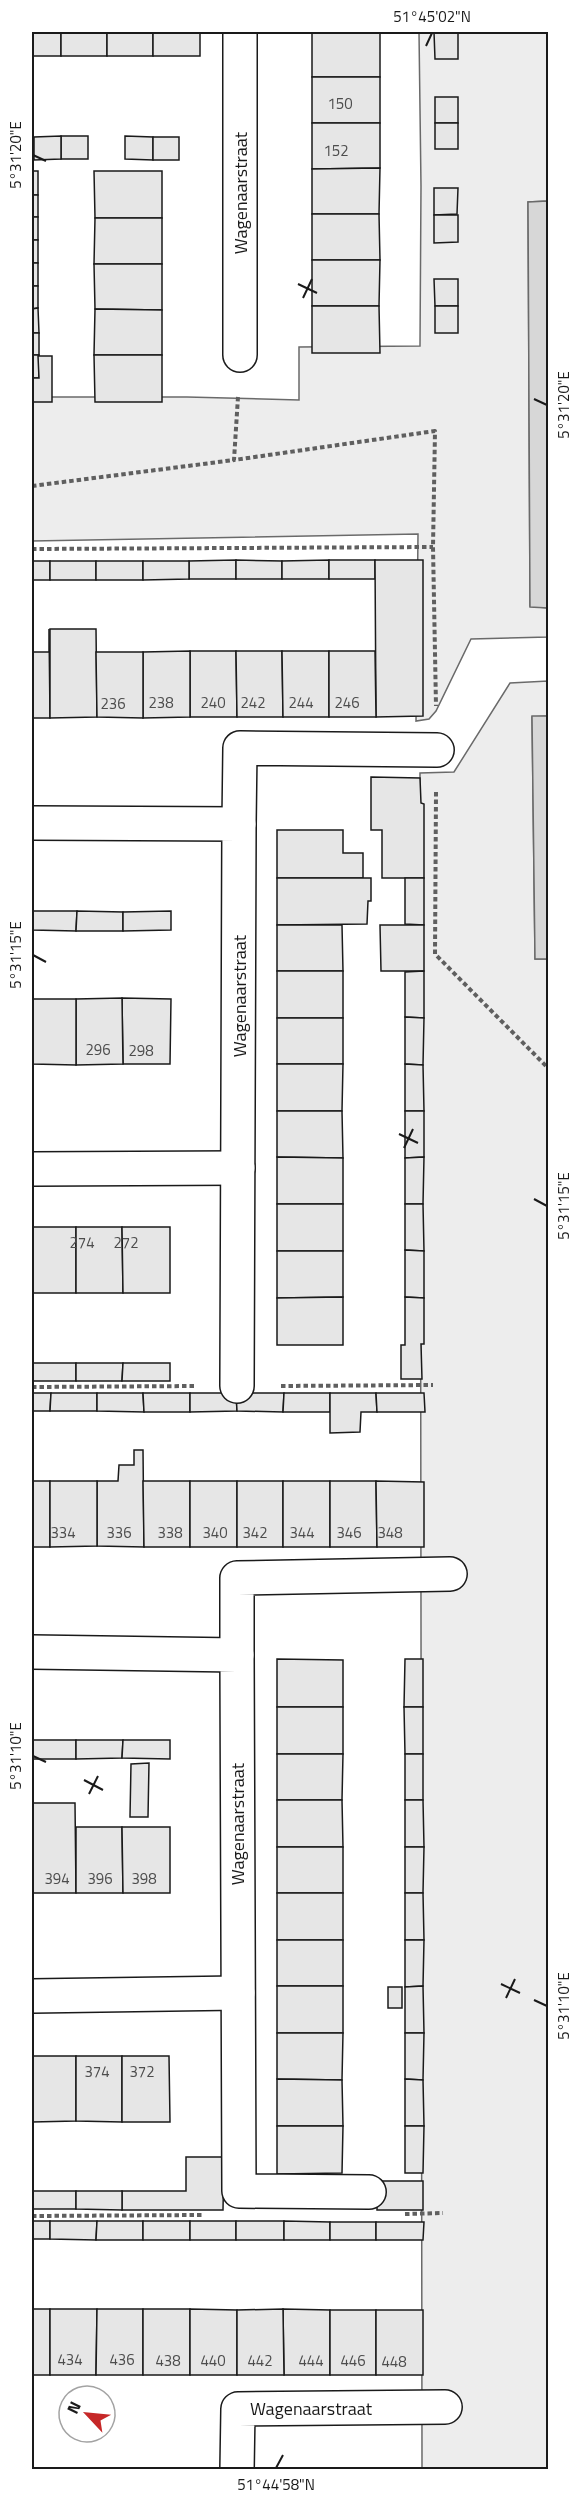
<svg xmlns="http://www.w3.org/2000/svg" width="580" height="2501" font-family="'Titillium Web',sans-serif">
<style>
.built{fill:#ededed;stroke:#6a6a6a;stroke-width:1.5}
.water{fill:#d7d7d7;stroke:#6a6a6a;stroke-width:1.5}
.building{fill:#e6e6e6;stroke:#1a1a1a;stroke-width:1.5}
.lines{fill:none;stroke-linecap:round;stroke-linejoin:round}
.minor-casing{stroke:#1a1a1a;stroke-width:36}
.path{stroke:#5f5f5f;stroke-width:4;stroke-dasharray:4.5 3;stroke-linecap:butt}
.minor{stroke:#fff;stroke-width:33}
.ticks{fill:none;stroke:#1a1a1a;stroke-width:2}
.labels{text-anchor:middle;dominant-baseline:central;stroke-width:4.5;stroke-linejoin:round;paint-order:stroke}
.number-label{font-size:15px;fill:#4d4d4d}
.street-label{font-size:18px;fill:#1a1a1a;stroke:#fff}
.neatline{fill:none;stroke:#1a1a1a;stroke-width:2}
.ticks-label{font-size:15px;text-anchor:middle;fill:#1a1a1a}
</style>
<rect width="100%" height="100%" fill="#fff"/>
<g class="built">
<polygon points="419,32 548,32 548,201 528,202 530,606 548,608 548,637 471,639 436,711 429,719 416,721 418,534 32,541 32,397 187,397 299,400 299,347 420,346 421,186"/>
<polygon points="548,681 548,716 532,717 535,959 548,959 548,2469 422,2469 420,773 454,772 510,683"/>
</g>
<g class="water">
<polygon points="548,201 548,608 530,607 528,202"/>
<polygon points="532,716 548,716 548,959 535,959"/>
</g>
<g class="building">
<rect x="32" y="32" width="29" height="24"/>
<rect x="61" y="32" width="46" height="24"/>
<rect x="107" y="32" width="46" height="24"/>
<rect x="153" y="32" width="47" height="24"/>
<rect x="312" y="32" width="68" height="45"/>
<polygon points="434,32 458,32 458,59 435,59"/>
<rect x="312" y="77" width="68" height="46"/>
<rect x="435" y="97" width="23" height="26"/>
<polygon points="312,123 380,123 380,168 312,169"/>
<rect x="435" y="123" width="23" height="26"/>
<rect x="61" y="136" width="27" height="23"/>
<polygon points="61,136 61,159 34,160 34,137"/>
<polygon points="125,136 153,137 153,160 125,159"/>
<rect x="153" y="137" width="26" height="23"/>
<polygon points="380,168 379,214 312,214 312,169"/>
<rect x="32" y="171" width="6" height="24"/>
<polygon points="94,171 162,171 162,218 95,218"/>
<polygon points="434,188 458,188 457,214 434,215"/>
<rect x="32" y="195" width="6" height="22"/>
<polygon points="312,214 379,214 380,260 312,260"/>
<polygon points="434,215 458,215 458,242 434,243"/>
<rect x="32" y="217" width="6" height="23"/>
<polygon points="95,218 162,218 162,264 94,264"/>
<rect x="32" y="240" width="6" height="23"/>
<polygon points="312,260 380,260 379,306 312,306"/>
<rect x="32" y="263" width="6" height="23"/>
<polygon points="94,264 162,264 162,310 95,309"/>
<polygon points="434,279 458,279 458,306 435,306"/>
<polygon points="32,286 38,286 38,308 32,309"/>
<polygon points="312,306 379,306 380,353 312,353"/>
<rect x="435" y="306" width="23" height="27"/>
<polygon points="38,308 39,333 32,333 32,309"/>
<polygon points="95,309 162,310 162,355 94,355"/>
<rect x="32" y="333" width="7" height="22"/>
<rect x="32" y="355" width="7" height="23"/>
<polygon points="94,355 162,355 162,402 95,402"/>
<polygon points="38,356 52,356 52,402 32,402 32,378 39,378"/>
<polygon points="236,560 236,579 189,579 189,561"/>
<polygon points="236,560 282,561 282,579 236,579"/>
<polygon points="329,560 329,579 282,579 282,561"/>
<rect x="329" y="560" width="46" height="19"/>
<polygon points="375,560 423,560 423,716 376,717"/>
<rect x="32" y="561" width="18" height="19"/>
<rect x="50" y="561" width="46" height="19"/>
<rect x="96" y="561" width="47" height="19"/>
<polygon points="143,561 189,561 189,579 143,580"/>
<polygon points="49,629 50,718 32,718 32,652 49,652"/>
<polygon points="50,629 96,629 97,717 50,718"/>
<polygon points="190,651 236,651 237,717 190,717"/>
<polygon points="190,651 190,717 143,718 143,652"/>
<polygon points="236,651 282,651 283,717 237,717"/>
<polygon points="282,651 329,651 329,717 283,717"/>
<polygon points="329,651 375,651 376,717 329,717"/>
<polygon points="96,652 143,652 143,718 97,717"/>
<polygon points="371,777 420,778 421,803 424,804 424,878 382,878 382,830 371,830"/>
<polygon points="277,830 343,830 343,853 363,853 363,878 277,878"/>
<polygon points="277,878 371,878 371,901 368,901 367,924 277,925"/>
<polygon points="405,878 424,878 424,925 405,924"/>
<polygon points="32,911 77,911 76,931 32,930"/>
<polygon points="77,911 123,912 123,931 76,931"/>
<polygon points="171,911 171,930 123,931 123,912"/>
<polygon points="277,925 342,925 343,971 277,971"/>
<polygon points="380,925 424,925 424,971 381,971"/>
<rect x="277" y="971" width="66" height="47"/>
<polygon points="424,971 424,1018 405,1017 405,972"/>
<polygon points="122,998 171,999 170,1064 123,1064"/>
<polygon points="122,998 123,1064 76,1065 76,999"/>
<polygon points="32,999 76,999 76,1065 32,1064"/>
<polygon points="405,1017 424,1018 423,1065 405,1064"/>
<rect x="277" y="1018" width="66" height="46"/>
<polygon points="277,1064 343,1064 342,1111 277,1111"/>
<polygon points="405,1064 423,1065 424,1111 405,1111"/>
<polygon points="277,1111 342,1111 343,1158 277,1157"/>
<polygon points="405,1111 424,1111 424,1157 405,1158"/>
<polygon points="277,1157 343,1158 343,1204 277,1204"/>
<polygon points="424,1157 423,1204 405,1204 405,1158"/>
<rect x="277" y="1204" width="66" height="47"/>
<polygon points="405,1204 423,1204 424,1251 405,1250"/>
<rect x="32" y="1227" width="44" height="66"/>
<polygon points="76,1227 122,1227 123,1293 76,1293"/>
<polygon points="122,1227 170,1227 170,1293 123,1293"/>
<polygon points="405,1250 424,1251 424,1298 405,1297"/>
<polygon points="277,1251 343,1251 343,1297 277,1298"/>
<polygon points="343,1297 343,1345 277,1345 277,1298"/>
<polygon points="405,1297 424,1298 424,1344 421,1344 422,1379 401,1379 401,1345 405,1345"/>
<rect x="32" y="1363" width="44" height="18"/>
<polygon points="76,1363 123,1363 122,1381 76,1381"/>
<polygon points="123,1363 170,1363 170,1381 122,1381"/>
<polygon points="32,1393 51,1393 50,1411 32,1411"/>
<polygon points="51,1393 97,1393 97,1411 50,1411"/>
<polygon points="97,1393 143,1393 144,1412 97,1411"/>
<polygon points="143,1393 190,1393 190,1412 144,1412"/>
<polygon points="190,1393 236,1393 237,1411 190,1412"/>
<polygon points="236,1393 284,1393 283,1412 237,1411"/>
<polygon points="284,1393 330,1393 330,1412 283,1412"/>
<polygon points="330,1393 376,1393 377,1412 361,1412 360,1432 330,1433"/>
<polygon points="376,1393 424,1393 425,1412 377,1412"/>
<polygon points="134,1450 143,1450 144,1547 97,1546 97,1481 118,1481 119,1465 134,1465"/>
<rect x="32" y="1481" width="18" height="66"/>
<polygon points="50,1481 97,1481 97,1546 50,1547"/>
<polygon points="143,1481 190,1481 190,1547 144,1547"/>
<rect x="190" y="1481" width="47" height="66"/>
<rect x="237" y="1481" width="46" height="66"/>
<rect x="283" y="1481" width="47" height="66"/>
<polygon points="330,1481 376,1481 377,1547 330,1547"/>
<polygon points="376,1481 424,1482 424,1547 377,1547"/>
<polygon points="277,1659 343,1660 343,1707 277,1707"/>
<polygon points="405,1659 423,1659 423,1707 404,1707"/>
<rect x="277" y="1707" width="66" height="47"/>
<polygon points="404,1707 423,1707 423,1754 405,1754"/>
<rect x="32" y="1740" width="44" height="19"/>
<polygon points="76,1740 123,1740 122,1758 76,1759"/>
<polygon points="123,1740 170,1740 170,1759 122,1758"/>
<polygon points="277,1754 343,1754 342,1800 277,1800"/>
<rect x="405" y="1754" width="18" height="46"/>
<polygon points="149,1763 148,1817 130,1817 131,1764"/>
<polygon points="277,1800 342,1800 343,1847 277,1847"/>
<polygon points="405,1800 423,1800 424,1847 405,1847"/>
<polygon points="32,1803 75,1803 76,1893 32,1893"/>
<polygon points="76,1827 122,1827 123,1893 76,1893"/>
<polygon points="122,1827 170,1827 170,1893 123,1893"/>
<rect x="277" y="1847" width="66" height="46"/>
<polygon points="405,1847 424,1847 423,1893 405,1893"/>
<rect x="277" y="1893" width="66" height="47"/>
<polygon points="405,1893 423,1893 424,1940 405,1940"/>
<rect x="277" y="1940" width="66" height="46"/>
<polygon points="405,1940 424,1940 423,1986 405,1987"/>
<rect x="277" y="1986" width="66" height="47"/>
<polygon points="423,1986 424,2033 405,2033 405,1987"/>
<rect x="388" y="1987" width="14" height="21"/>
<polygon points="277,2033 343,2033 342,2080 277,2079"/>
<polygon points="405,2033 424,2033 423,2080 405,2079"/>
<polygon points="32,2056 76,2056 76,2121 32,2122"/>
<polygon points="76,2056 122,2056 122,2122 76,2121"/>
<polygon points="122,2056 169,2056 170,2122 122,2122"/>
<polygon points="277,2079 342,2080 343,2126 277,2126"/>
<polygon points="405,2079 423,2080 424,2126 405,2126"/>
<polygon points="277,2126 343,2126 342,2173 277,2174"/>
<polygon points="405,2126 424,2126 423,2173 405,2173"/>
<polygon points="186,2157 224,2157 223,2210 122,2210 122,2191 186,2191"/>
<rect x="377" y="2181" width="46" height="29"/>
<rect x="32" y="2191" width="44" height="18"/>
<polygon points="76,2191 122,2191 122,2210 76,2209"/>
<rect x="32" y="2221" width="18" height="18"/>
<polygon points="50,2221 97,2221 96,2240 50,2239"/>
<polygon points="97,2221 143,2221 143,2240 96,2240"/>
<rect x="143" y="2221" width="47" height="19"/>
<rect x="190" y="2221" width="46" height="19"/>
<rect x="236" y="2221" width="48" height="19"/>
<polygon points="284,2221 330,2222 330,2240 284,2240"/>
<rect x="330" y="2222" width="46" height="18"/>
<polygon points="376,2222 424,2222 423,2240 376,2240"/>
<rect x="32" y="2309" width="18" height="66"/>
<polygon points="50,2309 97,2309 96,2375 50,2375"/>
<polygon points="97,2309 143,2309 143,2375 96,2375"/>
<rect x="143" y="2309" width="47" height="66"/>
<polygon points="190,2309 237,2310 237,2375 190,2375"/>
<polygon points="283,2309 330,2310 330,2375 284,2375"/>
<polygon points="283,2309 284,2375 237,2375 237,2310"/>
<rect x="330" y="2310" width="46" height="65"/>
<rect x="376" y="2310" width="47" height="65"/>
</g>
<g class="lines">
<g class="minor-casing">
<g id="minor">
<polyline points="240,32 240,355"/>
<polyline points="32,823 239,824 237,1386"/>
<polyline points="239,824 240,748 437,750"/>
<polyline points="32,1169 238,1168"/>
<polyline points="32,1652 237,1655 239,2191 369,2192"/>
<polyline points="237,1655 237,1578 450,1574"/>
<polyline points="32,1996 238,1993"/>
<polyline points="237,2470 238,2409 445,2407"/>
</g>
</g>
<g class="path">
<polyline points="238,397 234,460 435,431 433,547 436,706"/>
<polyline points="32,486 234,460"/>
<polyline points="32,549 433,547"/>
<polyline points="436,792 435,954 548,1068"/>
<polyline points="281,1386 433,1385"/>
<polyline points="32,1387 196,1386"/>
<polyline points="405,2214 443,2213"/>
<polyline points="32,2216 203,2215"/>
</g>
<use href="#minor" class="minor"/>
</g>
<path class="ticks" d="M 426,46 L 432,33M 33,155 L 46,161M 298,284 L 317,293M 303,298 L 312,279M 534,399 L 547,405M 33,955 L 46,962M 399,1134 L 418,1143M 404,1148 L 413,1129M 534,1199 L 547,1206M 33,1756 L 46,1762M 84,1780 L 103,1790M 89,1794 L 98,1776M 501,1984 L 520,1993M 506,1998 L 515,1979M 534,2000 L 547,2006M 276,2468 L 283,2455"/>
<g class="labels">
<g class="number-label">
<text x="340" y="103">150</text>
<text x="336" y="150">152</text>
<text x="161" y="702">238</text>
<text x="213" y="702">240</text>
<text x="253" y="702">242</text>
<text x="301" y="702">244</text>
<text x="347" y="702">246</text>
<text x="113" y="703">236</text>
<text x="98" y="1049">296</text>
<text x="141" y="1050">298</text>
<text x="82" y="1242">274</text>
<text x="126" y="1242">272</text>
<text x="63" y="1532">334</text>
<text x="119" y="1532">336</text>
<text x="170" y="1532">338</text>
<text x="215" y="1532">340</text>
<text x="255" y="1532">342</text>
<text x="302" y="1532">344</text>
<text x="349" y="1532">346</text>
<text x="390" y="1532">348</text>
<text x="57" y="1878">394</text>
<text x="100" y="1878">396</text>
<text x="144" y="1878">398</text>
<text x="97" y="2071">374</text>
<text x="142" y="2071">372</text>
<text x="70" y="2359">434</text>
<text x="122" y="2359">436</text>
<text x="168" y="2360">438</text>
<text x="213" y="2360">440</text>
<text x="260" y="2360">442</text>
<text x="311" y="2360">444</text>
<text x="353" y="2360">446</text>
<text x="394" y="2361">448</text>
</g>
<g class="street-label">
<text transform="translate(240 193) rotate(-90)">Wagenaarstraat</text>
<text transform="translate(239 996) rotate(-90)">Wagenaarstraat</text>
<text transform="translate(237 1824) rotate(-90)">Wagenaarstraat</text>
<text x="311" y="2408">Wagenaarstraat</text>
</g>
</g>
<rect width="580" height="2501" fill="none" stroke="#ffffff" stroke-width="66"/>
<g transform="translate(87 2414) rotate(296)"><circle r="28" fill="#ffffff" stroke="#a3a3a3" stroke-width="1.5"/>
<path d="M0-4.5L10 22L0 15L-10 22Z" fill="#c62828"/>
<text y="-9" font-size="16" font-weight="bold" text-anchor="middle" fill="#1a1a1a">N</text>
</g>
<rect x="33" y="33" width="514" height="2435" class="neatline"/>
<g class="ticks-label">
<text x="432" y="22">51°45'02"N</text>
<text transform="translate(16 155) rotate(-90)" y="5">5°31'20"E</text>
<text transform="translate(564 405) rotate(-90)" y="5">5°31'20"E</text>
<text transform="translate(16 955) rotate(-90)" y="5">5°31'15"E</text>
<text transform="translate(564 1206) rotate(-90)" y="5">5°31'15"E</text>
<text transform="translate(16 1756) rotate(-90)" y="5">5°31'10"E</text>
<text transform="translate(564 2006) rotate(-90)" y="5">5°31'10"E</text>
<text x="276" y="2490">51°44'58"N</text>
</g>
</svg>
